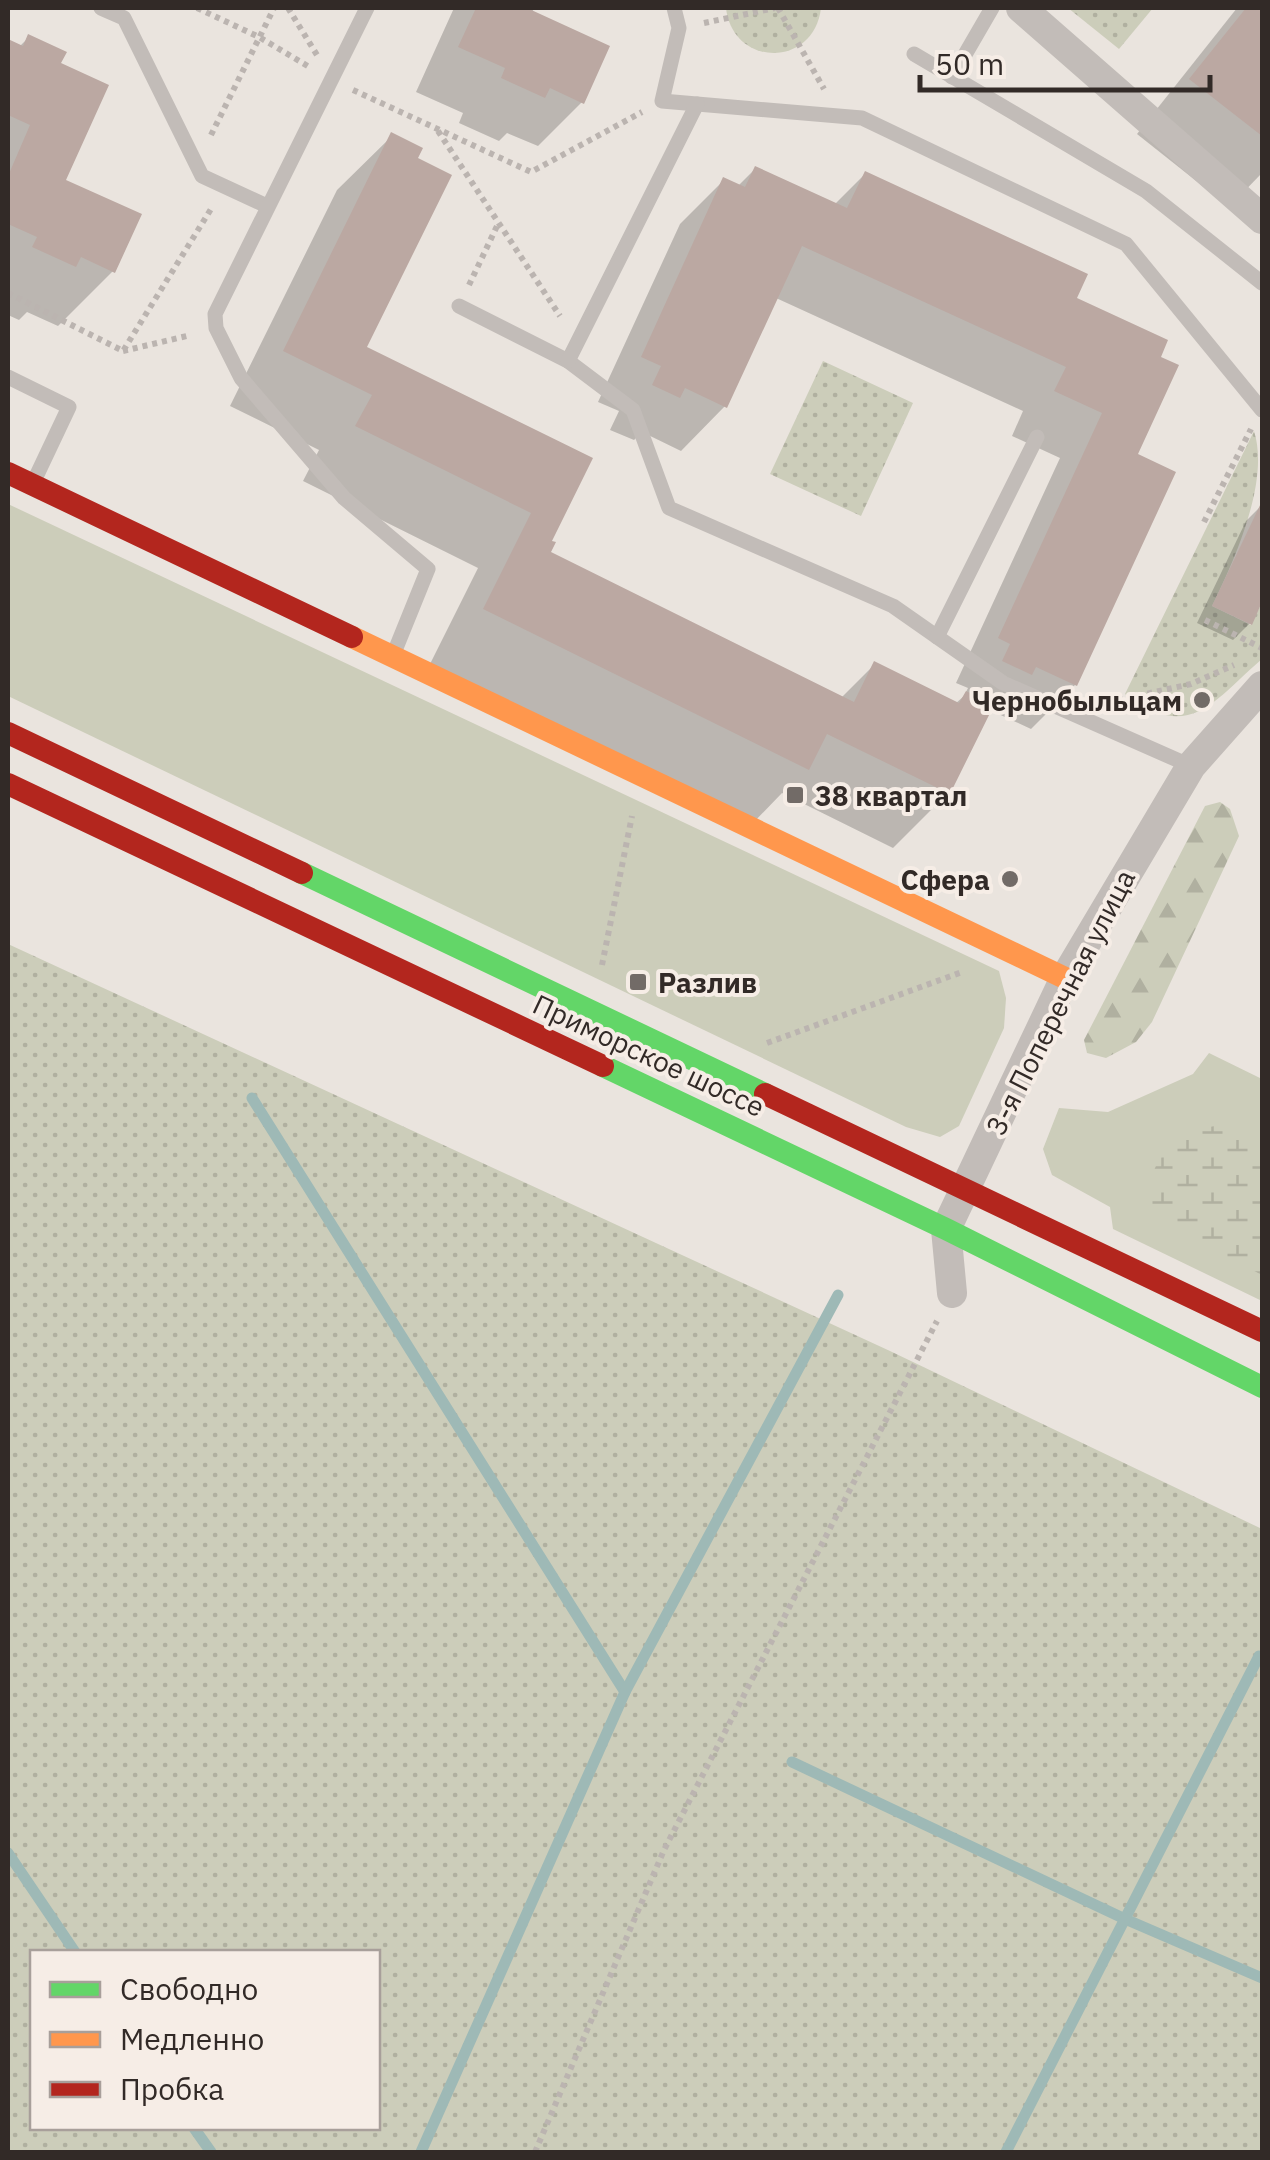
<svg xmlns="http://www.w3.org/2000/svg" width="1270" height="2160" font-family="'IBM Plex Sans',sans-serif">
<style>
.green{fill:#cccdba}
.forest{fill:url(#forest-firs)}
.wetland{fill:url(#wetland-marsh)}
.park{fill:url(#park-dots);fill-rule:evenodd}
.shadow{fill:#0003}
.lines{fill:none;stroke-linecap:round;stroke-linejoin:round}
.stream{stroke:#9eb9b6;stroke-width:11}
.building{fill:#bba8a2}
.path{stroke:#bbb4b0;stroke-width:6;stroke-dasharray:5 5;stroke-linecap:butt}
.lane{stroke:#c2bcb8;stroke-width:15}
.street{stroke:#c2bcb8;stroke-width:30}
.fast{stroke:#63d668;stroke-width:22}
.slow{stroke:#ff974d;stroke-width:22}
.jam{stroke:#b3261e;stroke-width:22}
.poi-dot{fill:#726b67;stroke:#f6ede6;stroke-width:4}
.labels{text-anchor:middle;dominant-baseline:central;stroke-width:8;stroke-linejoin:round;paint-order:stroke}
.poi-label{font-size:28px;font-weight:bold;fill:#322a27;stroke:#f6ede6;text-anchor:end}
.street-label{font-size:28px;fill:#322a27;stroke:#f6ede6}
</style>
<defs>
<pattern id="forest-firs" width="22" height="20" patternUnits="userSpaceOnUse" patternTransform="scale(2.5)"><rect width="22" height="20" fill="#cccdba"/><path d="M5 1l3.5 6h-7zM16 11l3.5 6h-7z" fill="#b0b0a0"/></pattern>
<pattern id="wetland-marsh" width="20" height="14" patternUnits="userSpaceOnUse" patternTransform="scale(2.5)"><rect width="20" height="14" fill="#cccdba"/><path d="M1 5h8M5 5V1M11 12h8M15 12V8" fill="none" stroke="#b0b0a0"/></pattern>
<pattern id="park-dots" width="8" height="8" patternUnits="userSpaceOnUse" patternTransform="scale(2.5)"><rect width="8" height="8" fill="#cccdba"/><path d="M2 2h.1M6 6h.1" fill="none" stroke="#b0b0a0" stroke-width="1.8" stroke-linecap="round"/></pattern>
</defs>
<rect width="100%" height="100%" fill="#eae4de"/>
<g class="green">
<polygon points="8,504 999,971 1006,998 1004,1028 959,1126 940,1137 906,1127 8,696"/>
<polygon points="1209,1053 1262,1079 1262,1301 1113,1229 1110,1207 1052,1175 1043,1149 1059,1108 1108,1112 1193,1074"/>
</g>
<polygon class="forest" points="1220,802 1230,809 1239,836 1152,1022 1136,1042 1106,1058 1087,1053 1084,1040 1205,806"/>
<path class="wetland" d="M 1215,1126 L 1262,1148 L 1262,1275 L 1166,1225 L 1146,1210 C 1146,1166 1170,1133 1215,1126 Z"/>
<g class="park">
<path d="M 726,8 L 821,8 C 814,68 733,68 726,8 Z"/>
<polygon points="1068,8 1153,8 1119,49"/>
<polygon points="823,361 913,403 861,516 770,474"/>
<path d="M 1254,431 C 1270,481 1235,559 1212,606 L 1251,625 L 1262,602 L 1262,659 C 1212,702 1190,743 1125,694 Z"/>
<path d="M 8,944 L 890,1351 L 1262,1529 L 1262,2152 L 8,2152 ZM 378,1952 L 378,2128 L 32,2128 L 32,1952 Z"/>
</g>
<g class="shadow">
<polygon points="454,8 534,8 532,13 582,102 538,146 507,133 499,141 459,123 463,113 416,92"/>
<polygon points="1237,8 1262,8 1262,173 1229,207 1137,134"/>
<polygon points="29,37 58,64 63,182 113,271 58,326 27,312 19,320 8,315 8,41 19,47"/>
<polygon points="392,136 364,348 590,459 549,542 548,553 841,698 875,664 955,704 964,696 968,688 956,683 1060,458 1012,436 1023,411 776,298 725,406 681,451 642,432 634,440 610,430 619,411 598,402 680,224 724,180 738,186 755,169 834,205 865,174 1074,299 1135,456 1075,685 1031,729 992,711 985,717 948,793 893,848 782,793 753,823 430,664 478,568 303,481 319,450 230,406 337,190"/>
<polygon points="1262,505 1262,596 1250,623 1233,640 1197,623 1246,521"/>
</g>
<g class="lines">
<g class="stream">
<polyline points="252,1098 625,1692"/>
<polyline points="792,1762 1125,1919 1262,1978"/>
<polyline points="8,1853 75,1952"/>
<polyline points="194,2128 211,2152"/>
<polyline points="421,2152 625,1692 838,1295"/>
<polyline points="1006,2152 1259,1656"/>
</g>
</g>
<g class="building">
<polygon points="476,8 527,8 610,46 584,104 550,88 545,98 501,78 505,68 458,47"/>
<polygon points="1246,8 1262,8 1262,136 1189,79"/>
<polygon points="28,34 67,52 61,63 109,85 66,180 142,214 115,273 81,257 76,267 32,247 37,237 8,224 8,176 30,125 8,115 8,39 23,46"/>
<polygon points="391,132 423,148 418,158 452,175 367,347 593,458 552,541 556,542 551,552 854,702 874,661 959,703 966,691 994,705 950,794 827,734 809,770 483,609 531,513 355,426 372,395 283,351"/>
<polygon points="755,166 847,208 865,171 1088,274 1077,298 1168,340 1161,357 1179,365 1138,454 1176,472 1077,686 1036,667 1032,675 1002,661 1010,644 998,638 1102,413 1054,391 1066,367 802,246 727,408 685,388 680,398 652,385 661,366 641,357 723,177 745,187"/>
<polygon points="1262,501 1262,602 1252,625 1212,606"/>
</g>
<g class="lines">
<g class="path">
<polyline points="197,8 259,37 311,68"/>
<polyline points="288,8 317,55"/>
<polyline points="778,8 824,89"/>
<polyline points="704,23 775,8"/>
<polyline points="353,90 531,172 642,112"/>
<polyline points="438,131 560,316"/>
<polyline points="211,135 274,8"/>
<polyline points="469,285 498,224"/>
<polyline points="8,293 123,351 211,209"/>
<polyline points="123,351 191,335"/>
<polyline points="1204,522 1251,429"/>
<polyline points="1205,620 1262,648"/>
<polyline points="1118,700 1191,684 1234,665"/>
<polyline points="602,965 632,816"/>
<polyline points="767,1043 962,972"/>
<polyline points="535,2152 664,1850 937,1321"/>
</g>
<g class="lane">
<polyline points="101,8 124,18 202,176 267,206"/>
<polyline points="367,8 215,314 216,328 241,378 344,498 428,569 394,653"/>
<polyline points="674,8 679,28 662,101 862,118 1126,244 1262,410"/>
<polyline points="914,54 1146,191 1262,283"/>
<polyline points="952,77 992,8"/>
<polyline points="459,306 568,361 633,410 669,508 893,606 1003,683 1191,766"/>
<polyline points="568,361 697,104"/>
<polyline points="8,377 69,407 34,481"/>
<polyline points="937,637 1037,437"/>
</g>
<g class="street">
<polyline points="1021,8 1262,219"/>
<polyline points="952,1293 946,1229 1065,978 1191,766 1262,686"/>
</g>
<g class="fast">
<polyline points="302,873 765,1094"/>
<polyline points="603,1066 946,1229 1262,1387"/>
</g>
<polyline class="slow" points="352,637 1065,978"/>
<g class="jam">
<polyline points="8,473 352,637"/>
<polyline points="8,733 302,873"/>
<polyline points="8,784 603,1066"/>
<polyline points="765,1094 1262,1331"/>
</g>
</g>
<g class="poi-dot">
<circle cx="1202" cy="700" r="10"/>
<rect x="785" y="785" width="20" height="20" rx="5"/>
<circle cx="1010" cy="879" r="10"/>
<rect x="628" y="972" width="20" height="20" rx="5"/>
</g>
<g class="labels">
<g class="poi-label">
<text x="1182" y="700">Чернобыльцам</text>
<text x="815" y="795" text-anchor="start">38 квартал</text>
<text x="990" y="879">Сфера</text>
<text x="658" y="982" text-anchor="start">Разлив</text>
</g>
<g class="street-label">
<text transform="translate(1060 1002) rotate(-63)">3-я Поперечная улица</text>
<text transform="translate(649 1055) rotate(25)">Приморское шоссе</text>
</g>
</g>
<rect width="1270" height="2160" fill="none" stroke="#322a27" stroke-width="20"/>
<rect x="30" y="1950" width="350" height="180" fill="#f6ede6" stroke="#a89f9a" stroke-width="2.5"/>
<rect x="50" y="1982" width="50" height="15" fill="#63d668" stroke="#a89f9a" stroke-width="2.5"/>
<text x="120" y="2000" font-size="30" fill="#322a27">Свободно</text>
<rect x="50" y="2032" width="50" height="15" fill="#ff974d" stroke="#a89f9a" stroke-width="2.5"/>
<text x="120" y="2050" font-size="30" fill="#322a27">Медленно</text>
<rect x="50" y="2082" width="50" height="15" fill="#b3261e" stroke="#a89f9a" stroke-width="2.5"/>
<text x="120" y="2100" font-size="30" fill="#322a27">Пробка</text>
<path d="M920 75v15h290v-15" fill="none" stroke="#322a27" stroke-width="5"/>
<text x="935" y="75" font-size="30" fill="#322a27" stroke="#f6ede6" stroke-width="8" paint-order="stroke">50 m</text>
</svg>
